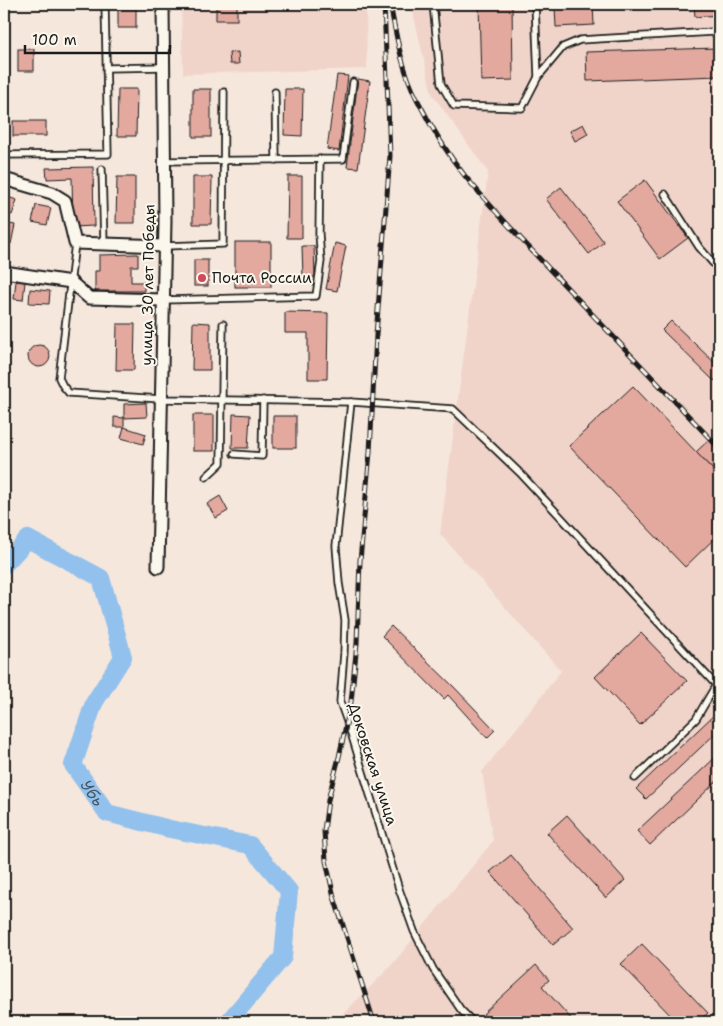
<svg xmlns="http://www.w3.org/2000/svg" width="723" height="1026" font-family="'Shantell Sans',sans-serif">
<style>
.built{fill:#f0d4ca}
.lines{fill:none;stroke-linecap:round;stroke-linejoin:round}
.river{stroke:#91c1ec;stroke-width:18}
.building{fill:#e3a99f;stroke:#1c1c1c}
.lane-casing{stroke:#1c1c1c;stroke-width:9}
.street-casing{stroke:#1c1c1c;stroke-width:15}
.lane{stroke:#fbf7ec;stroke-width:5.5}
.street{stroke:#fbf7ec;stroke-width:11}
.rail-casing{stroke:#1c1c1c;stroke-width:5}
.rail{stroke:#fbf7ec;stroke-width:3;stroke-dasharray:9;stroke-linecap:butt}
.poi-dot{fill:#d1495b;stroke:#fbf7ec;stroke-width:2}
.labels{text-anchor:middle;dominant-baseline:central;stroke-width:4;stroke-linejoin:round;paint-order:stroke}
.poi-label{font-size:15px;fill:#1c1c1c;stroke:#fbf7ec;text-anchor:start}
.street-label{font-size:15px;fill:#1c1c1c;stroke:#fbf7ec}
.water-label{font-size:16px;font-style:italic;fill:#455665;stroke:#fbf7ec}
</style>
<rect width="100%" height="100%" fill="#f6e7dd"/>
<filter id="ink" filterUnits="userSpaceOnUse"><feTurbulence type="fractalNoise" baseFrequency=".02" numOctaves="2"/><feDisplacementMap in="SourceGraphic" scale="10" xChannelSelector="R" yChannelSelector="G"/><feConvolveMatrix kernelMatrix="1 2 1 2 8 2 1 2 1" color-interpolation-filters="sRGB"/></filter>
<g filter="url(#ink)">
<g class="built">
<polygon points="181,4 366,4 367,69 183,74"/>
<polygon points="411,4 719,4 719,1022 335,1022 390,967 493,841 482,772 561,671 440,534 488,172 432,94"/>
</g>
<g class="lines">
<path class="river" id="s1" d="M 4,565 L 28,539 L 101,578 L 123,657 L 94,703 L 73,765 L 107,813 L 170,829 L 250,845 L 289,891 L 283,957 L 228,1022"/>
</g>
<g class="building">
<rect x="118" y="4" width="18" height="24"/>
<rect x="216" y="4" width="21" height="16"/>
<polygon points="479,4 512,4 513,80 481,81"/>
<polygon points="547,4 593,4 594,25 556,27 555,7 547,7"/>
<polygon points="694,4 716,4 717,15 695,17"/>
<polygon points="717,48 718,76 587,81 586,52"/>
<rect x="18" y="49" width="16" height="22"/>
<polygon points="238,52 239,64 230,64 229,53"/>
<polygon points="337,75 348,76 339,151 327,149"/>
<polygon points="358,79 370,81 358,168 347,167"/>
<polygon points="118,89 137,89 136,136 117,136"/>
<rect x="193" y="89" width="18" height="48"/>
<polygon points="285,89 303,89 302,136 284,135"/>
<rect x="13" y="121" width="33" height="15"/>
<polygon points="583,124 588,134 575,141 570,131"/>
<polygon points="93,167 94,226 73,227 72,178 47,179 46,168"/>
<polygon points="288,176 302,176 302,238 287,238"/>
<polygon points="117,177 135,177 135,223 116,223"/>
<polygon points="193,177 212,177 211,224 193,224"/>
<polygon points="645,180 688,238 660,259 617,201"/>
<polygon points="561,187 604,242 589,254 546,199"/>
<polygon points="4,196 17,200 12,215 4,212"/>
<polygon points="36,205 51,208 47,225 32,222"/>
<polygon points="4,223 15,225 11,244 4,242"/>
<rect x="235" y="242" width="36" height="45"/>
<polygon points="335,243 346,246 337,291 326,289"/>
<polygon points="302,246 314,246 315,277 303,277"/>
<polygon points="138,254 138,266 131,266 131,282 144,282 144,291 95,291 95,271 99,271 99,255"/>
<rect x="194" y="260" width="14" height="26"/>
<polygon points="16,281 25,282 23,300 14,299"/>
<polygon points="30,289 50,291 49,304 29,303"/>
<polygon points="285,312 328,313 327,379 308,379 308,333 285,333"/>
<polygon points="671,321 719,367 719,375 714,381 662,330"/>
<polygon points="193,322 210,323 210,370 192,370"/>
<polygon points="117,324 135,324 134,370 116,370"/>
<circle cx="39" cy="356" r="11"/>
<polygon points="633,386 719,476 719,534 685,567 569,446"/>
<polygon points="146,403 147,417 124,418 124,404"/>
<polygon points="233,414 250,415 248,448 232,448"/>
<rect x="193" y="415" width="21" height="36"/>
<rect x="273" y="416" width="23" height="32"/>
<polygon points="114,417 124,418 124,427 114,427"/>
<polygon points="124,427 146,434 143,444 121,438"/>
<polygon points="712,437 719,446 719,476 696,452"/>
<polygon points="220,496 228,511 216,518 207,504"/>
<polygon points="391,626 454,687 495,730 487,738 448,695 444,699 382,636"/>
<polygon points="641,633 687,681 640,725 595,677"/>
<polygon points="718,711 719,734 717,732 646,799 636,789"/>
<polygon points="719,754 719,779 650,845 637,831"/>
<polygon points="567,815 625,880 606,898 547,833"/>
<polygon points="511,855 573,928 553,945 490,872"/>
<polygon points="642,944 708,1013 698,1022 677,1022 621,964"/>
<polygon points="536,965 549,980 542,986 574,1022 503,1022 501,1020 499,1022 491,1022 483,1014"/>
</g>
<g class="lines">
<g class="lane-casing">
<g id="lane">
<polyline points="433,4 441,84 454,106 522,108 538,77 563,47 580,40 713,32"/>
<polyline points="535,4 538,77"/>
<polyline points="107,68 164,67"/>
<polyline points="275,92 276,160"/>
<polyline points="4,155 108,154 105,4"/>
<polyline points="165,161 343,159 353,82"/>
<polyline points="102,169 104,244"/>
<polyline points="665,194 699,247 719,270"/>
<polyline points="75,243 59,378 63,386 69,393 161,399 351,402 453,409 520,473 716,685"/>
<polyline points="165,246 223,244 224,92"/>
<polyline points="163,300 316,296 321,261 319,234 320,159"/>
<polyline points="351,402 336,546 339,583 345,620 344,653 340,702 351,733 399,889 414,931 433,969 461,1010 473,1022"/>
<polyline points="234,454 262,456 263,400"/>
<polyline points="206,477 221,463 223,324"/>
<polyline points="635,778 696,719 716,685 719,681"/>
</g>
</g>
<g class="street-casing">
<g id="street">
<polyline points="4,179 52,193 65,201 75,243 165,246"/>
<polyline points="4,272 71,282 89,298 163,300"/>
<polyline points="158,567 165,221 163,4"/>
</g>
</g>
<use href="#lane" class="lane"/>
<use href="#street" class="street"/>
<g class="rail-casing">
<g id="rail">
<path d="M 390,4 C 396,35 402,70 417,99 C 430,125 446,152 465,176 C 493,210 524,242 554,274 C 609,332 664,390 719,448"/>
<polyline points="374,1022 334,897 326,861 324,831 328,800 339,757 351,702 357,643 360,561 370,452 376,335 390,156 384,4"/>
</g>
</g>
<use href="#rail" class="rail"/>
</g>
</g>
<circle class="poi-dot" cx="202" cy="278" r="5"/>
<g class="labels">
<g class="poi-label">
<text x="212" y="278">Почта России</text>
</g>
<g class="street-label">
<text transform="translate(148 285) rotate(-89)">улица 30 лет Победы</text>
<text transform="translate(373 764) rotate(72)">Доковская улица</text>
</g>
<g class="water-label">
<text stroke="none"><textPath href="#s1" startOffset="354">Убь</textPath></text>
</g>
</g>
<rect width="723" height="1026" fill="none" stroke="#fbf7ec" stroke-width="20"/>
<rect x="10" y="10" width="703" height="1006" fill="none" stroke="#1c1c1c" stroke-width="2" filter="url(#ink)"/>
<path d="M25 45v8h145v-8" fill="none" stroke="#1c1c1c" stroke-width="2.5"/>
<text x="32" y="45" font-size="15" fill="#1c1c1c" stroke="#fbf7ec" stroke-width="4" paint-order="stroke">100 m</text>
</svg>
